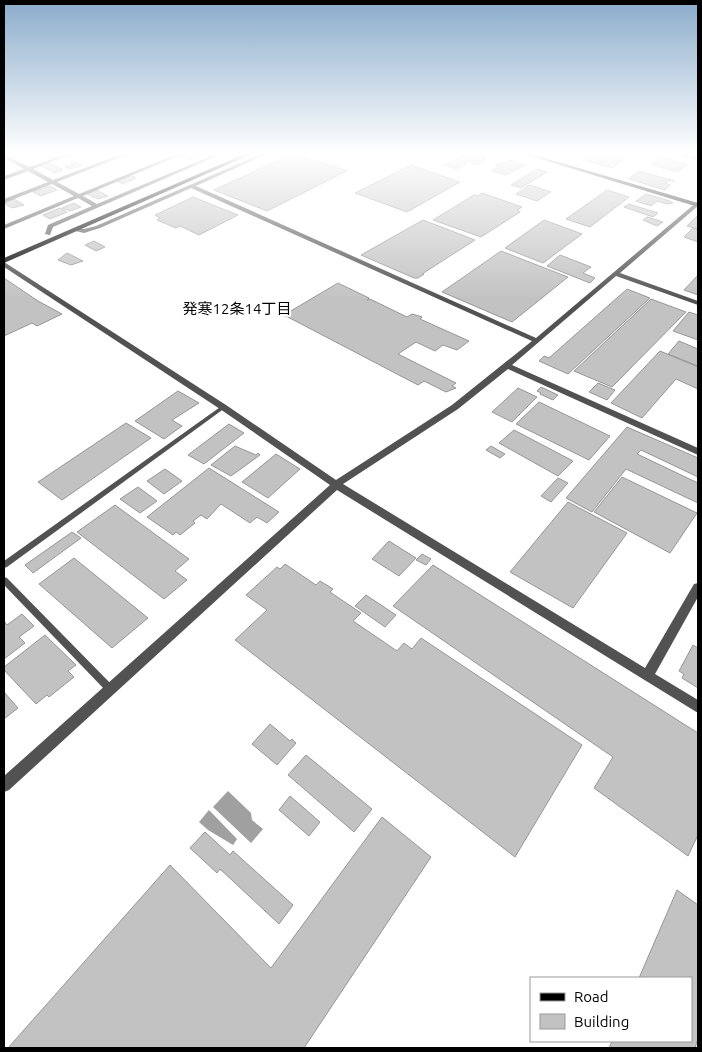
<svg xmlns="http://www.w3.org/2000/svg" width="702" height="1052" font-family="Ubuntu,'Noto Sans JP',sans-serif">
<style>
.water{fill:#a0a0a0}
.building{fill:#c2c2c2;stroke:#969696}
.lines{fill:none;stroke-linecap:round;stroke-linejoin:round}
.service{fill:#525252;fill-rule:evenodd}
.minor{fill:#525252;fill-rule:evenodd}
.secondary{fill:#1f1f1f;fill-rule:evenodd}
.primary{fill:#000;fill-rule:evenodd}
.labels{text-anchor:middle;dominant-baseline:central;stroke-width:4;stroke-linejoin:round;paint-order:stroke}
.far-neighbourhood-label{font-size:15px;fill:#000;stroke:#fff}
</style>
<rect width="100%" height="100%" fill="#fff"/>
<g class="water">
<polygon points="228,791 251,813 252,820 263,829 251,843 213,807"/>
<polygon points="209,810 237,839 233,845 208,830 199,822"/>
</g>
<g class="building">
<polygon points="188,153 200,153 205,155 189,159 182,155"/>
<polygon points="294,153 347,171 267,211 214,190"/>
<polygon points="468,153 486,157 483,158 487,159 478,165 469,162 456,169 445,165"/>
<polygon points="594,153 611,153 609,153 626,158 612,168 583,160"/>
<polygon points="687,153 698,153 698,160 683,156"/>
<polygon points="661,157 687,164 678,172 651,164"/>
<polygon points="510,160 525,165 506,175 492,171 498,167 495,166"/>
<polygon points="76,162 82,165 71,169 65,167"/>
<polygon points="49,163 63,170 55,173 41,166"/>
<polygon points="411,165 460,182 407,212 355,193"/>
<polygon points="537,169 547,172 521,188 511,185"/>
<polygon points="638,171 675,181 668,181 665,183 670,185 665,190 629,179"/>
<polygon points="131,175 136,178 123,184 117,181"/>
<polygon points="530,185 551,192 537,201 516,194"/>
<polygon points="50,186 57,190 41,196 33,192"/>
<polygon points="97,190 108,196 98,199 87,194"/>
<polygon points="607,190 629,197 590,227 566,219"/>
<polygon points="482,193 522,207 517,210 520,212 481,237 433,220 474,195 477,196"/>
<polygon points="646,194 670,201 673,203 667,204 657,201 651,206 636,201"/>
<polygon points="193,197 238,215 199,235 180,226 176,228 157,220 160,218 155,215"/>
<polygon points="14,199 24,205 12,208 4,203"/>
<polygon points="74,203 81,207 70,211 62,208"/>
<polygon points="629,204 658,213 653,217 624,207"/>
<polygon points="60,208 67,212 50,219 43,215"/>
<polygon points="698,215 698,229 687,226"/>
<polygon points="647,217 663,222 657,226 643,220"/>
<polygon points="423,220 475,240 422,274 424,274 418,278 414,278 361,255"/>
<polygon points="544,220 582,234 543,263 505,248"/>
<polygon points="693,228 698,230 698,242 684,237"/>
<polygon points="94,241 105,247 96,251 85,245"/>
<polygon points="501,251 568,277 512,322 442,292"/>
<polygon points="67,253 83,261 71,265 58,260"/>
<polygon points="560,255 591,267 583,273 595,278 590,283 547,266"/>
<polygon points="698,275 698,295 684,290"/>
<polygon points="4,278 38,301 62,314 37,326 32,323 4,336"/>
<polygon points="338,283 369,298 367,300 370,299 407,317 412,314 419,316 422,317 420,319 469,341 457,350 443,345 435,351 416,342 398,354 456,383 452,386 456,388 446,392 424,381 418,385 284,315"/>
<polygon points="627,289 650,298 568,374 539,361 544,356 549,358"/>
<polygon points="651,299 686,312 612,387 574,371"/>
<polygon points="689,312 698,315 698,340 673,331"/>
<polygon points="679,341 698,349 698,366 668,354"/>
<polygon points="660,351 698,367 698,389 676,379 642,418 611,403"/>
<polygon points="598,383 615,390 607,400 589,392"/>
<polygon points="541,387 558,395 553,400 540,394 541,393 537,391"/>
<polygon points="518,388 537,397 512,422 492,412"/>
<polygon points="178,391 199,403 172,420 182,426 164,439 135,421"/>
<polygon points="539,402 610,436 589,460 516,424"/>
<polygon points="126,423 151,438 62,500 38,482"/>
<polygon points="229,424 244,433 204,464 188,455"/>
<polygon points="627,427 698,458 698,477 641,450 637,454 698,483 698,503 626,469 592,512 566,498"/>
<polygon points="514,430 573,461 558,476 499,443"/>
<polygon points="235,446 256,455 258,453 260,455 231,476 211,465"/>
<polygon points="491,446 505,454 500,458 486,450"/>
<polygon points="276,454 300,469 268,498 242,482"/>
<polygon points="209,468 279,512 267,523 257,517 250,523 221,504 207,519 201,515 193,521 195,523 180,535 176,532 173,535 147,517"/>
<polygon points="165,469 182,481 164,494 147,481"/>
<polygon points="622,477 697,513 670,553 594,512"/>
<polygon points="558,478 568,483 551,502 541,496"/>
<polygon points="138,487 157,501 140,513 120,499"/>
<polygon points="568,502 627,533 573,608 510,572"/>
<polygon points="115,505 189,559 175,571 187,580 164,599 77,532"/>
<polygon points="72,532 81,538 33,573 25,565"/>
<polygon points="389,541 416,558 399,576 372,559"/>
<polygon points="422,554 431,559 426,565 416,560"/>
<polygon points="74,558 148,618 112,648 39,584"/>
<polygon points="285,564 316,585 320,581 333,589 330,592 361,613 353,621 397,651 404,643 412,649 421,638 582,745 515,857 235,640 267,610 246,595 277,567 280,569"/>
<polygon points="433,565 698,733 698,835 688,856 594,788 613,757 393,606"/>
<polygon points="366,595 396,615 385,627 355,606"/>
<polygon points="22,614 34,626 19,637 25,643 4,659 4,621 7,625"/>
<polygon points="45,635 76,665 68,671 74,677 49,697 47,695 36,704 4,670 4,667"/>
<polygon points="693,645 698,648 698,688 682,678 684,674 679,671"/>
<polygon points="4,692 18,708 4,719"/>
<polygon points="270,724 290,741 292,739 296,743 277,765 252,744"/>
<polygon points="306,755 372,809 354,832 288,775"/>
<polygon points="290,796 320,822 309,836 279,810"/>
<polygon points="382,817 431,857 304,1048 8,1048 170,865 271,968"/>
<polygon points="205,832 230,855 233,851 293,905 279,924 220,869 217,873 190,848"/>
<polygon points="677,890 698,905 698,1039 695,1048 609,1048 612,1041 691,1041 691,978 639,978"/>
</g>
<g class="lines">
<g class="service">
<polygon points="40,153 44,153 58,158 55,159"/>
<polygon points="223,405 226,407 225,408 7,567 4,568 4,561"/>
<polygon points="4,577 7,578 113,686 115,689 113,692 110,693 107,692 4,585"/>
</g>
<g class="minor">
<polygon points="68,153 75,153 33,169 53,180 124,153 131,153 57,182 79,194 179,153 185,153 83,196 97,204 218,153 224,153 53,227 50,235 45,234 48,225 92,206 78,198 4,229 4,225 74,196 52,184 4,203 4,199 48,182 28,171 4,180 4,176 24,169 4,158 4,154 29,167"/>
<polygon points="263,153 269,153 196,186 536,338 698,201 698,206 620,273 698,301 698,305 616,276 512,365 698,448 698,455 508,369 458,409 343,484 645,668 694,584 698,583 698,597 655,674 698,700 698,713 337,490 9,790 4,792 4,776 330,485 220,409 4,267 4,262 226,405 336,480 452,405 532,341 191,188 100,228 84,233 71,230 74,228 84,229 96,226"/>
</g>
<polygon class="secondary" points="521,153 528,153 698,203 698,207"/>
<polygon class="primary" points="247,153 254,153 4,263 4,258"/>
</g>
<linearGradient id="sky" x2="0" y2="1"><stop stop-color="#8baccb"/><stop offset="0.51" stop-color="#fff"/><stop offset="1" stop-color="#fff" stop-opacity="0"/></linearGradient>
<rect width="702" height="300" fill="url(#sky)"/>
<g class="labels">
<g class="far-neighbourhood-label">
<text x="237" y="308">発寒12条14丁目</text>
</g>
</g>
<rect width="702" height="1052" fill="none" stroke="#000000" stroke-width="10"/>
<rect x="530" y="977" width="162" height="65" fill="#ffffff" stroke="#999999"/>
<rect x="540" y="993" width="25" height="8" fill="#000000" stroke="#999999"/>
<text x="574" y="1002" font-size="15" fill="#000000">Road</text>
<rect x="540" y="1014" width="25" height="15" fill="#c2c2c2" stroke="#999999"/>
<text x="574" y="1027" font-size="15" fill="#000000">Building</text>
</svg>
